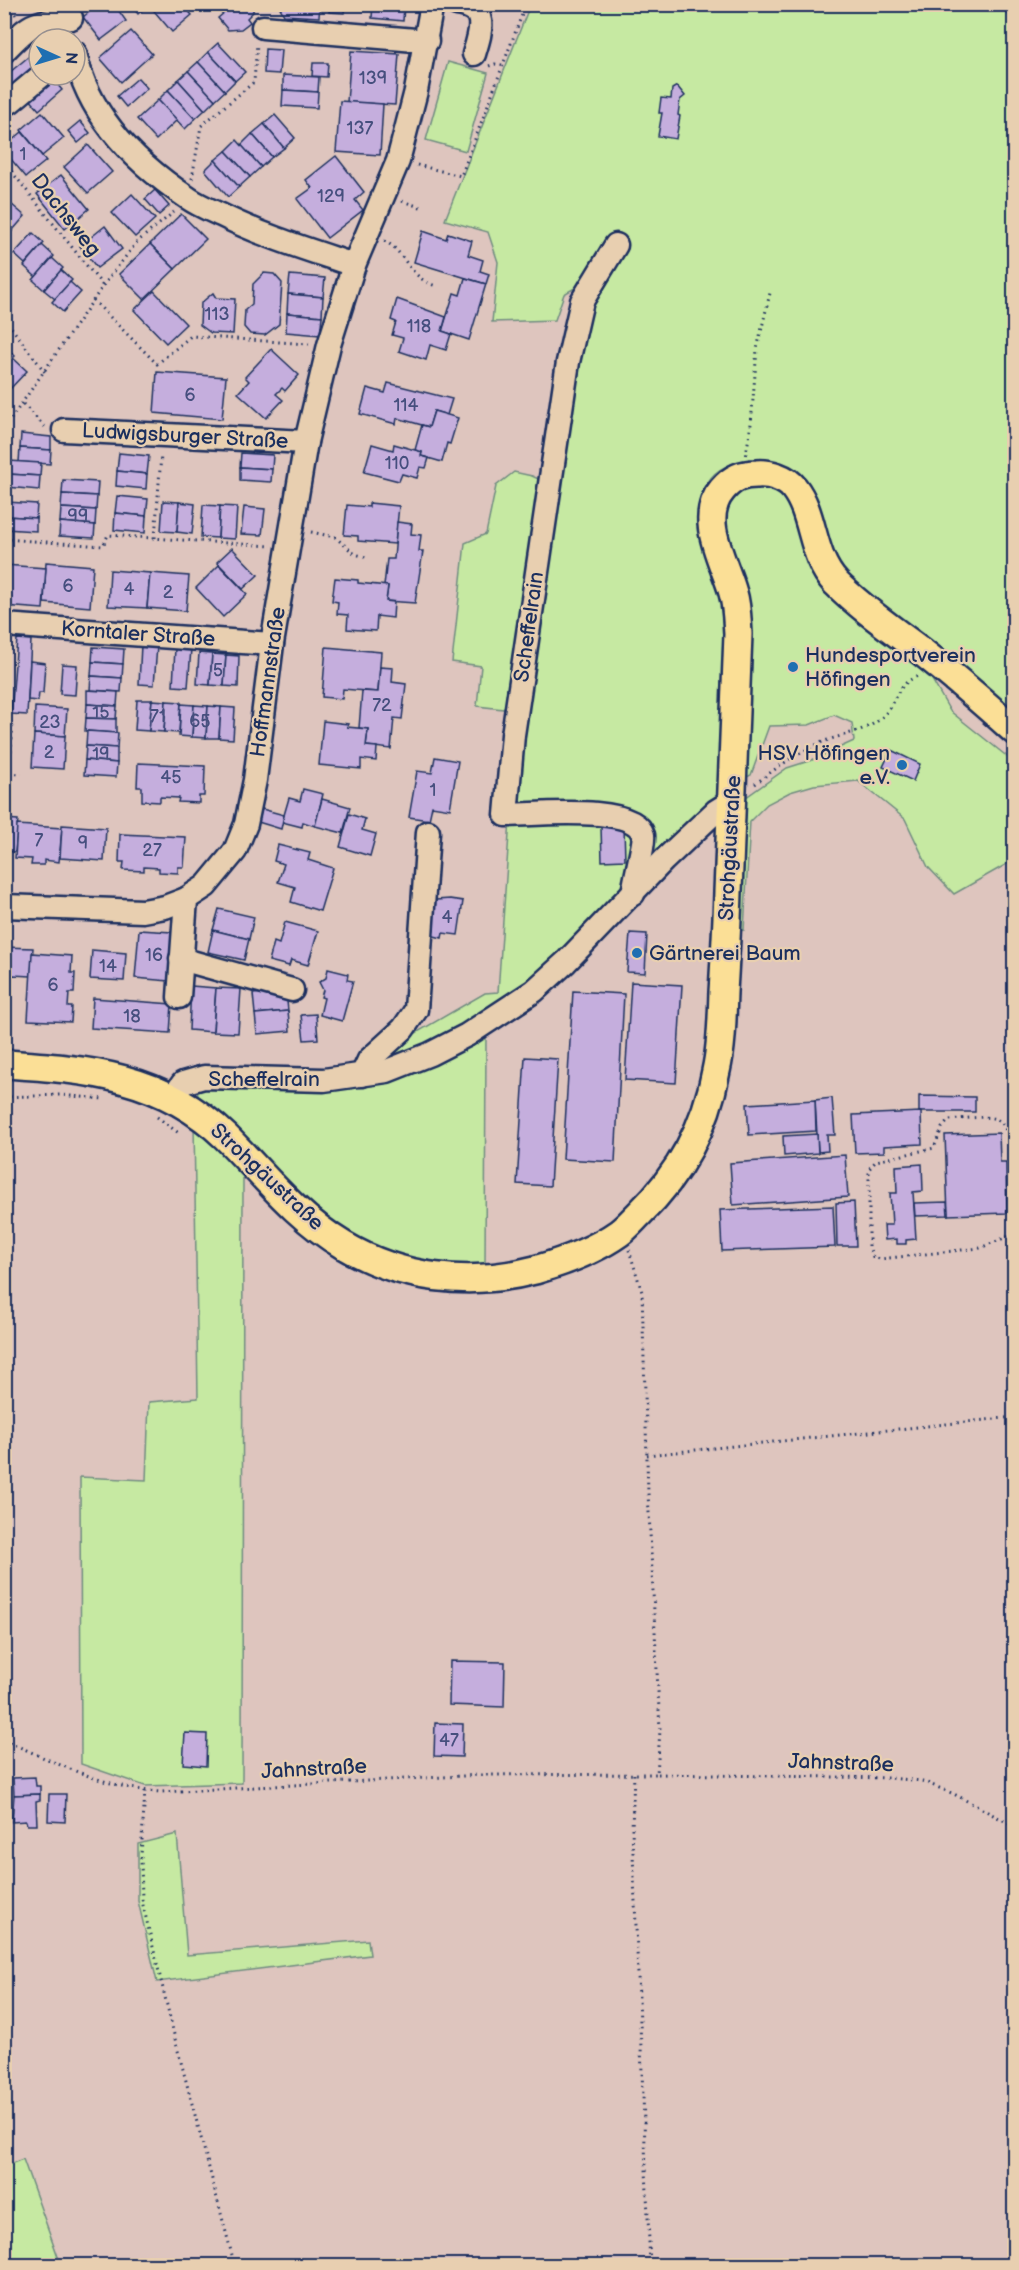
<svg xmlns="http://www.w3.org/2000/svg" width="1019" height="2270" font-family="'Balsamiq Sans',sans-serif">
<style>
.green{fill:#c6e9a2;stroke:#708c80;stroke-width:1.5}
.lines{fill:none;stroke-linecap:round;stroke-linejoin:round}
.stream{stroke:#6a91bd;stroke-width:5}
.building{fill:#c5aedd;stroke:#1b2f5e;stroke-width:1.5}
.minor-casing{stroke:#1b2f5e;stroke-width:27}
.major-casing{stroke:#1b2f5e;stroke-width:32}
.path{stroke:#1b2f5e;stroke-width:3;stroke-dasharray:1.5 4.5;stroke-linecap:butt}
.minor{stroke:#e8cfb0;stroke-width:22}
.major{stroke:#fbdf96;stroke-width:27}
.poi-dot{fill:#1f6fb2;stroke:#e8cfb0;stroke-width:2}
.labels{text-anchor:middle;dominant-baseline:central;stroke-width:4.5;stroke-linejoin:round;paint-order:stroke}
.number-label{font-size:18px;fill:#464f7e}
.street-label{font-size:21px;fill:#1b2f5e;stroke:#e8cfb0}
.poi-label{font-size:21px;fill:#1b2f5e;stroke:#e8cfb0;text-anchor:start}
</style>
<rect width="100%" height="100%" fill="#dec5be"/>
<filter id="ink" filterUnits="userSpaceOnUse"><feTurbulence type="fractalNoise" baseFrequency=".0167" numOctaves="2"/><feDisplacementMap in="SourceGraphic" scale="12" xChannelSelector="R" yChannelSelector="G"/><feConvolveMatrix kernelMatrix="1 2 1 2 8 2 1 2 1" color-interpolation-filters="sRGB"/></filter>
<g filter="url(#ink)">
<g class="green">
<path d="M 530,5 L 1014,5 L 1014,710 L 950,655 L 851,588 L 785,466 C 766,459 746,457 727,466 C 671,491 721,578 728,620 C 730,637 726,658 726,675 C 724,715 722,754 721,794 L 678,834 L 529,986 L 432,1050 L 376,1062 L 383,1052 L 485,993 L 498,992 L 510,820 L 512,710 L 477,706 L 481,666 L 452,662 L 465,543 L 486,534 L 496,486 L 514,472 L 532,476 L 549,484 L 598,275 L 564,294 L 555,320 L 492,322 L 498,262 L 488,232 L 445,220 Z"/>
<polygon points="448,62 488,73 466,151 426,140"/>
<path d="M 768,485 C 781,494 788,502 795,516 L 919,657 L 950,711 L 1014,762 L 1014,860 L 954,894 L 928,867 L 905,819 L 858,781 L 814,785 L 790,792 L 767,804 L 750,821 L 744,930 L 733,931 L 738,803 L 787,768 L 812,760 L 854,741 L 852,723 L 834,715 L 809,725 L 769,726 L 751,775 L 739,781 L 720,516 L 735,490 Z"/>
<polygon points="486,1031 485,1271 414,1265 335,1231 234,1129 199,1098 196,1089 204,1083 339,1084"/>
<polygon points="194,1123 243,1171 242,1783 145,1786 81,1764 80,1477 146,1480 149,1402 198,1398"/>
<polygon points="177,1834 187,1955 368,1940 370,1955 157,1982 138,1901 138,1844"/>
<polygon points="23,2159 61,2265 5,2265 5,2166"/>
</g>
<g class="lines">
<polyline class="stream" points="1000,4 1014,18"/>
</g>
<g class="building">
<polygon points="99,4 114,4 126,21 101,40 83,17"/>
<polygon points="130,4 149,4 138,14"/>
<polygon points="182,4 192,15 172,32 149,5"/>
<polygon points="228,4 253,4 253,12 247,18 250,22 241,29 228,30 218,18 231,7"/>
<polygon points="278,4 320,4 319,17 284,15"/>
<polygon points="330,4 345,4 344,13 329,12"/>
<polygon points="373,4 404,4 403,21 372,18"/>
<polygon points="131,31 152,54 121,82 100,58"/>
<polygon points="218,43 245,72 235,81 208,52"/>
<polygon points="265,49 281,50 279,74 264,73"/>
<polygon points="351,51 399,54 395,105 347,102"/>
<polygon points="208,52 235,81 225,91 198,62"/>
<polygon points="33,53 39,60 39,69 4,92 4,77"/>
<polygon points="198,62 225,91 215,100 188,71"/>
<polygon points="313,63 328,63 327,77 312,76"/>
<polygon points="188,71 215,100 205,110 178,80"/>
<polygon points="283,75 319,77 318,92 283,90"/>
<polygon points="52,78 62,90 39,110 29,98"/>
<polygon points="138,78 147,88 126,107 117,96"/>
<polygon points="178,80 205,110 195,119 168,90"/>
<polygon points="677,86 685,96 680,100 678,115 680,116 676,139 658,136 662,113 659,113 661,98 671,99 672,89"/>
<polygon points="168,90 195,119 185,129 158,100"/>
<polygon points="283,90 318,92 317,108 282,106"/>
<polygon points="158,100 177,120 156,140 137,119"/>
<polygon points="340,101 383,104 380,155 336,152"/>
<polygon points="42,112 64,138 42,156 21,130"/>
<polygon points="275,115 295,138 284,148 264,124"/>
<polygon points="80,121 90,133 78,143 68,131"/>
<polygon points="264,124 284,148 272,157 252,134"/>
<polygon points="22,132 46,161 26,177 4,151 4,147"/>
<polygon points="252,134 272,157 261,167 241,145"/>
<polygon points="237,140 261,167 250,177 226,151"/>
<polygon points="88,145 112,172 88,193 64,167"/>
<polygon points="226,151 250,177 239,187 215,160"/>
<polygon points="336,156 364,192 355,200 363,210 327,238 297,199 312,188 306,180"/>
<polygon points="215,160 239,187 228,197 205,170"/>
<polygon points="61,175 89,209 65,229 37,194"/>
<polygon points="155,190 169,206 159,215 145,199"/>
<polygon points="132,194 155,219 135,237 112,213"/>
<polygon points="11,204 25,216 7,237 4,234 4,212"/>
<polygon points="181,214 206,239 175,269 150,244"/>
<polygon points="105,226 122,249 97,268 80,246"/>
<polygon points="423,231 446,239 448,233 472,241 468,255 483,260 480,271 489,274 486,284 414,262"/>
<polygon points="33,233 44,243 25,264 14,254"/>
<polygon points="150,244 175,269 144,299 119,274"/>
<polygon points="42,245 54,256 36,277 24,266"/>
<polygon points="52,258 63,268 44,290 33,280"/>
<polygon points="61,270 72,280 55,299 44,290"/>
<polygon points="264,273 274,274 282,283 279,324 265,335 250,334 244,327 245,310 252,304 253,284"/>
<polygon points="290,275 325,278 323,297 288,294"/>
<polygon points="465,278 486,284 469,340 442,331 454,293 460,295"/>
<polygon points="70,282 81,292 63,312 52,302"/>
<polygon points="154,291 186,324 166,343 134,310"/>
<polygon points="213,293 216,298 235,299 233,334 211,333 200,325 201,303"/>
<polygon points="288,294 323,297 322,316 287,313"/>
<polygon points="397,299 446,317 442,331 451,334 446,350 430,345 426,360 399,351 403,338 392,335 396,322 391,320"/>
<polygon points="287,313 322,316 320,335 286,332"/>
<polygon points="4,345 15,356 4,367"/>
<polygon points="271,349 299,375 285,391 282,388 276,394 283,400 266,418 238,393 249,381 245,377"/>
<polygon points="13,358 27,371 9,390 4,386 4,367"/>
<polygon points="157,372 226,377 222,419 154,413"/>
<polygon points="388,383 452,399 447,415 434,411 429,427 397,418 396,424 360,414 367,388 385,393"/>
<polygon points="434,411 458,418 450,444 447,443 442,462 421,456 422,452 415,450 422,425 429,427"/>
<polygon points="21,434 51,437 51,450 20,448"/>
<polygon points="372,444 393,450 394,444 422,452 421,456 429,458 426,468 420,467 417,478 402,474 399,481 364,472"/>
<polygon points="20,448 51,450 50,464 19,462"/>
<polygon points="119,453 149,456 147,474 117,471"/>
<polygon points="241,453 273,455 272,469 240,467"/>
<polygon points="9,461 41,463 40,476 8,474"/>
<polygon points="240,467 272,469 271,482 240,480"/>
<polygon points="117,471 147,474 146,489 116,486"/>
<polygon points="8,474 40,476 39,490 7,487"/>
<polygon points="63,480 98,482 97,496 62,494"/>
<polygon points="62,494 97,496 96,510 61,508"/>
<polygon points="117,496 148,499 146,516 115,513"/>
<polygon points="163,501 179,502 177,532 161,531"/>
<polygon points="7,502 37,504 36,518 6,516"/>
<polygon points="179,502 195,504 192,534 177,532"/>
<polygon points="369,503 399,506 395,544 358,541 358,536 344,535 347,505 369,507"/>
<polygon points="203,505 220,506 218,538 201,537"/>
<polygon points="220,506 237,507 235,539 218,538"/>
<polygon points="244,507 265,509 262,535 241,534"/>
<polygon points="61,508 96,510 95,525 60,522"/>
<polygon points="115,513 146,516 145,533 114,530"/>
<polygon points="6,516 36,518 36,531 5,529"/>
<polygon points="60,522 95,525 94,538 59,536"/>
<polygon points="397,522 412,524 411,534 421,535 419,551 423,551 415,603 386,601 388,586 384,586 387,559 394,559"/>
<polygon points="232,548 258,575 243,589 217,562"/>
<polygon points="46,562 93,566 90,607 44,603"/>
<polygon points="4,565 46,568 43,609 4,606"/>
<polygon points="219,565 247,594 223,617 196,588"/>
<polygon points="110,570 150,573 147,608 108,606"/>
<polygon points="150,573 189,576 186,611 147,608"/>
<polygon points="335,578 358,580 358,583 388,586 386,601 394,602 393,618 377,616 376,631 347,629 348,615 337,614 338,602 332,601"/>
<polygon points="17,639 31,640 27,715 11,714"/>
<polygon points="141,645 157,646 154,685 139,684"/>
<polygon points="93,647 124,649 123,664 92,662"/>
<polygon points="326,647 381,652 378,692 343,689 342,699 322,697"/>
<polygon points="175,648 191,649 188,687 173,686"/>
<polygon points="199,653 212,654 210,685 197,684"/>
<polygon points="212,654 226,655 224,686 210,685"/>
<polygon points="226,655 239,656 238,687 224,686"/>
<polygon points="30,661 45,663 43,693 39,693 38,701 28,700"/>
<polygon points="92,662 123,664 122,678 91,676"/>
<polygon points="62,664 77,665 75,695 60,694"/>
<polygon points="380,667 393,668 392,682 406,684 402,719 394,718 391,749 366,746 368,729 359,728 362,691 378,692"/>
<polygon points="91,676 122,678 121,692 90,690"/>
<polygon points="87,690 118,692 117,706 87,704"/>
<polygon points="137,700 152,700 149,731 135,730"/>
<polygon points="152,700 166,701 164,732 149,731"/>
<polygon points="166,701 181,702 179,733 164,732"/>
<polygon points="87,704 117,706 116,719 86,718"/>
<polygon points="181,704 194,705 192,737 179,736"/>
<polygon points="194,705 208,706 206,738 192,737"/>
<polygon points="208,706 221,707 219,738 206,738"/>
<polygon points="35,707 67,709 65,736 34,734"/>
<polygon points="221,707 235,708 233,739 219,738"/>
<polygon points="86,718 116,719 116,733 85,731"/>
<polygon points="323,721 348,724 347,727 368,729 366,746 377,747 376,761 361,759 361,769 319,765"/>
<polygon points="87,731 118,733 117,748 86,746"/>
<polygon points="34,734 65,736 63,769 32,767"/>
<polygon points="86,746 117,748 117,763 85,760"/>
<polygon points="891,750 920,764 913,781 883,767"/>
<polygon points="435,757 458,761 450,809 432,806 429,820 409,817 417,771 432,773"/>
<polygon points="85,760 117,763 116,777 84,775"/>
<polygon points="138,763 205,766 204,796 199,796 199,803 178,802 179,798 160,797 160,802 142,801 142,787 137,787"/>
<polygon points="303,789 323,794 315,826 303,822 302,827 282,822 289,798 300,801"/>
<polygon points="322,799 350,807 343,833 315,826"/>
<polygon points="262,809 284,815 281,829 258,822"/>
<polygon points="349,814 365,819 362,830 376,834 370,856 340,847"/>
<polygon points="4,819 18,820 15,852 4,851"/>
<polygon points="17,825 62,828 59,862 44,860 44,865 31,865 32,859 15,858"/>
<polygon points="62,825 106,828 104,861 60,858"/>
<polygon points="601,827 624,827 625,860 602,861"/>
<polygon points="120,834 186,837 184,867 178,867 178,873 159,872 159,868 144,867 144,871 123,870 124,862 119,862"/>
<polygon points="278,845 310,853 308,860 333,868 320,911 291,902 295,887 278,882 284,864 274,861"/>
<polygon points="450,899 463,901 458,935 443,933 442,938 430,935 436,900"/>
<polygon points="219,909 254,917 249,939 213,930"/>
<polygon points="285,922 318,931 308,965 291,960 289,966 269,961 274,942 279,944"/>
<polygon points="139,930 172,932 169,981 135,978"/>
<polygon points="213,930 249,939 244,960 208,952"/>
<polygon points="630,933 647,934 645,973 627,972"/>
<polygon points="4,947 33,948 31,976 12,975 11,979 4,979"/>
<polygon points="92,950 126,953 124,981 90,979"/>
<polygon points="32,953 72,956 71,973 75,973 74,993 69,993 68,1007 72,1007 71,1022 28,1020"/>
<polygon points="328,969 348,974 347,980 353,981 342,1021 320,1015 324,998 321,997 323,990 319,982 326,978"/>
<polygon points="631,982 682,985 676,1083 625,1080"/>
<polygon points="191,986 216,988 213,1032 189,1030"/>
<polygon points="216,988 241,989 238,1033 213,1032"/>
<polygon points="286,991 288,1011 255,1014 253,994"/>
<polygon points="573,991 624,994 615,1162 563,1159"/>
<polygon points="93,998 172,1004 170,1033 91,1028"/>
<polygon points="288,1011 290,1031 257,1034 255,1014"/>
<polygon points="316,1014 318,1039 304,1040 301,1015"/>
<polygon points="525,1057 558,1059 550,1186 517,1184"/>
<polygon points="919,1096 975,1097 975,1112 919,1112"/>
<polygon points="832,1098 835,1135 827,1135 828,1151 818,1152 815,1100"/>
<polygon points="815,1100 816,1131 749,1135 747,1104"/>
<polygon points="921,1112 922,1144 884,1146 884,1152 855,1153 853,1115"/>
<polygon points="999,1133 1000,1162 1006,1162 1007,1213 948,1215 945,1135"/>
<polygon points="817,1134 818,1153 784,1156 783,1136"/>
<polygon points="845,1155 848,1197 733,1205 730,1163"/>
<polygon points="922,1164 923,1191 913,1192 916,1239 906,1240 906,1244 897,1244 897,1239 885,1240 884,1225 892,1225 890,1193 897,1193 896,1166"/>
<polygon points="854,1202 856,1246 837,1246 836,1203"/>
<polygon points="947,1202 948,1215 915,1216 914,1203"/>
<polygon points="833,1206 835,1247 722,1251 720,1210"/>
<polygon points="450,1661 505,1662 504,1707 449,1705"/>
<polygon points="435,1723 463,1724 462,1757 434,1756"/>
<polygon points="185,1733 207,1734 206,1766 183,1764"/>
<polygon points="35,1777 36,1786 40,1786 40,1794 14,1795 13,1778"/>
<polygon points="40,1794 40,1800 36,1801 37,1825 27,1825 26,1821 12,1822 14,1795"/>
<polygon points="49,1794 66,1794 65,1822 48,1821"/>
</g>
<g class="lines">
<g class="minor-casing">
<g id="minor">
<path d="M 457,4 C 489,8 481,31 474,54"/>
<polyline points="263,27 427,41"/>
<path d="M 4,51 C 32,22 31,23 71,18"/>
<path d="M 75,53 C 88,116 137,164 188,198 C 198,205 210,210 221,215 C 263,236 309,250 354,265"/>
<polyline points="4,102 10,102 41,76"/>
<path d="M 616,245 L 582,301 L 568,362 L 513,735 L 506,815 C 533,815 635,803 643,835 C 645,842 634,882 633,894"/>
<polyline points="64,430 306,442"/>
<polyline points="4,625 272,644"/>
<polyline points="4,906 143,911 165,907 186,899 206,886 235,851 246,824 255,780 272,644 306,442 329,345 354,265 398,161 416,91 432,4"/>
<polyline points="181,959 292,990"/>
<polyline points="179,997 186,899"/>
<polyline points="362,1075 369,1060 403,1029 416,1010 428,832"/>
<polyline points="173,1097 183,1083 204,1077 324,1080 387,1071 430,1054 467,1035 534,991 566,962 664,860 716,811 732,801"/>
</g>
</g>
<g class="major-casing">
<path id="major" d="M 4,1064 C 88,1069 163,1076 226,1137 C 263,1174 296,1217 343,1245 C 400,1279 470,1287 535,1270 C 563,1262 595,1250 619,1233 C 626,1228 633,1220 639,1214 C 679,1175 706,1127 716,1071 C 722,1045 722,1018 723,992 C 725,959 727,925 728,892 C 732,806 735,720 738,634 C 737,620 737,606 733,593 C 725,563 697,519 722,490 C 732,478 742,474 757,474 C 770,473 786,478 794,488 C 815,515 810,555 836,583 C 862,609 892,629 921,651 C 953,676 984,703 1014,730"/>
</g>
<g class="path">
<polyline points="8,4 16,15"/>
<polyline points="489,66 495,64 503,65"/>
<polyline points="4,162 103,286"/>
<polyline points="417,165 461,176 526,4"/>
<polyline points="192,179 201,126 254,82 257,43"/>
<polyline points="402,201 423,208"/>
<path d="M 384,241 C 405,250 407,277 436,286"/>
<polyline points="93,300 157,364 191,336 309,344"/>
<polyline points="4,318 45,372"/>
<polyline points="23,404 45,427"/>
<polyline points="4,429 103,286 137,242 174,212"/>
<polyline points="746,455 751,424 757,349 770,293"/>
<polyline points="311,532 335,537 355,554 369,558"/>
<polyline points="155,538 161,455"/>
<polyline points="4,539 103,546 108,535 271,546"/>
<polyline points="4,722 13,723 9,773"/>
<polyline points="4,773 22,774"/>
<path d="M 755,784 C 775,769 795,754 818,744 C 837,735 862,733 879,720 C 896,706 894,685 918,676"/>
<polyline points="4,1097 60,1095 103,1099"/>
<polyline points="157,1117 180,1134"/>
<path d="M 1014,1171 C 1004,1113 1009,1114 949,1120 L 942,1128 L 934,1148 L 876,1161 L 869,1169 L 869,1247 L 873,1257 L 880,1259 L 980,1248 L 1014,1234"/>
<polyline points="647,1455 1014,1417"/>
<path d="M 4,1740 C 54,1762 107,1789 161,1792 L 481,1775 L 657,1774 L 660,1730 L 648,1493 L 642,1292 L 629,1250"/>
<polyline points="634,1774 632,1829 650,2266"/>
<polyline points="658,1774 890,1778 922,1781 954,1794 1014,1826"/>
<polyline points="145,1791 141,1856 142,1901 176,2043 232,2255"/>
</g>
<use href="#minor" class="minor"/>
<use href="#major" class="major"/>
</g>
</g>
<g class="poi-dot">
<circle cx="793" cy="667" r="6"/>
<circle cx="902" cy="765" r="6"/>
<circle cx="637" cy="953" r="6"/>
</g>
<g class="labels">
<g class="number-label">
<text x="373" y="78">139</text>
<text x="360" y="128">137</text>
<text x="23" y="154">1</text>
<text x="331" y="196">129</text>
<text x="217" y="314">113</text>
<text x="419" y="326">118</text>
<text x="190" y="395">6</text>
<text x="406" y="405">114</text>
<text x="397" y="463">110</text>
<text x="78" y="516">99</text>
<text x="68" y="586">6</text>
<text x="129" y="589">4</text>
<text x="168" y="592">2</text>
<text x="218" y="670">5</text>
<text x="382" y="705">72</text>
<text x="101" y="712">15</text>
<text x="158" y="716">71</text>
<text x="200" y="721">65</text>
<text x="50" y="722">23</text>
<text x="49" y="752">2</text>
<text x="101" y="754">19</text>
<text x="171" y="777">45</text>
<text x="433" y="790">1</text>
<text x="39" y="840">7</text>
<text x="83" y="843">9</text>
<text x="152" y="850">27</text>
<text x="447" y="917">4</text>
<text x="154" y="955">16</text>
<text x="108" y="966">14</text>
<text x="53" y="985">6</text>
<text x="132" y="1016">18</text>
<text x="449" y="1740">47</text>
</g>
<g class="street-label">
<text transform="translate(66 215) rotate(52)">Dachsweg</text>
<text transform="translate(185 436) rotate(3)">Ludwigsburger Straße</text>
<text transform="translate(529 627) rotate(-82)">Scheffelrain</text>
<text transform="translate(138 634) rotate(4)">Korntaler Straße</text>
<text transform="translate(268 682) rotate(-82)">Hoffmannstraße</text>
<text transform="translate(730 848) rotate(-87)">Strohgäustraße</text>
<text x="264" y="1079">Scheffelrain</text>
<text transform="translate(267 1177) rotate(43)">Strohgäustraße</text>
<text transform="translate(841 1763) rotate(2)">Jahnstraße</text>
<text transform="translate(314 1769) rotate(-3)">Jahnstraße</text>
</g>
<g class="poi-label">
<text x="805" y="655">Hundesportverein<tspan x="805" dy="24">Höfingen</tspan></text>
<text x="890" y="753" text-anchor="end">HSV Höfingen<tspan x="890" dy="24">e.V.</tspan></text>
<text x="649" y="953">Gärtnerei Baum</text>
</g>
</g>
<rect width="1019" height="2270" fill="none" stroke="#e8cfb0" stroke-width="24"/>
<rect x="12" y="12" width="995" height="2246" fill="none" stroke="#1b2f5e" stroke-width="2" filter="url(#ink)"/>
<g transform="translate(57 57) rotate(94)"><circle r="28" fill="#e8cfb0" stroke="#968f8f" stroke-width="1.5"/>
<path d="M0-4.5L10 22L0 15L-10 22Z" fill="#1f6fb2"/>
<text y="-9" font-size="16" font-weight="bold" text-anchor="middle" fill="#1b2f5e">N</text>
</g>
</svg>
